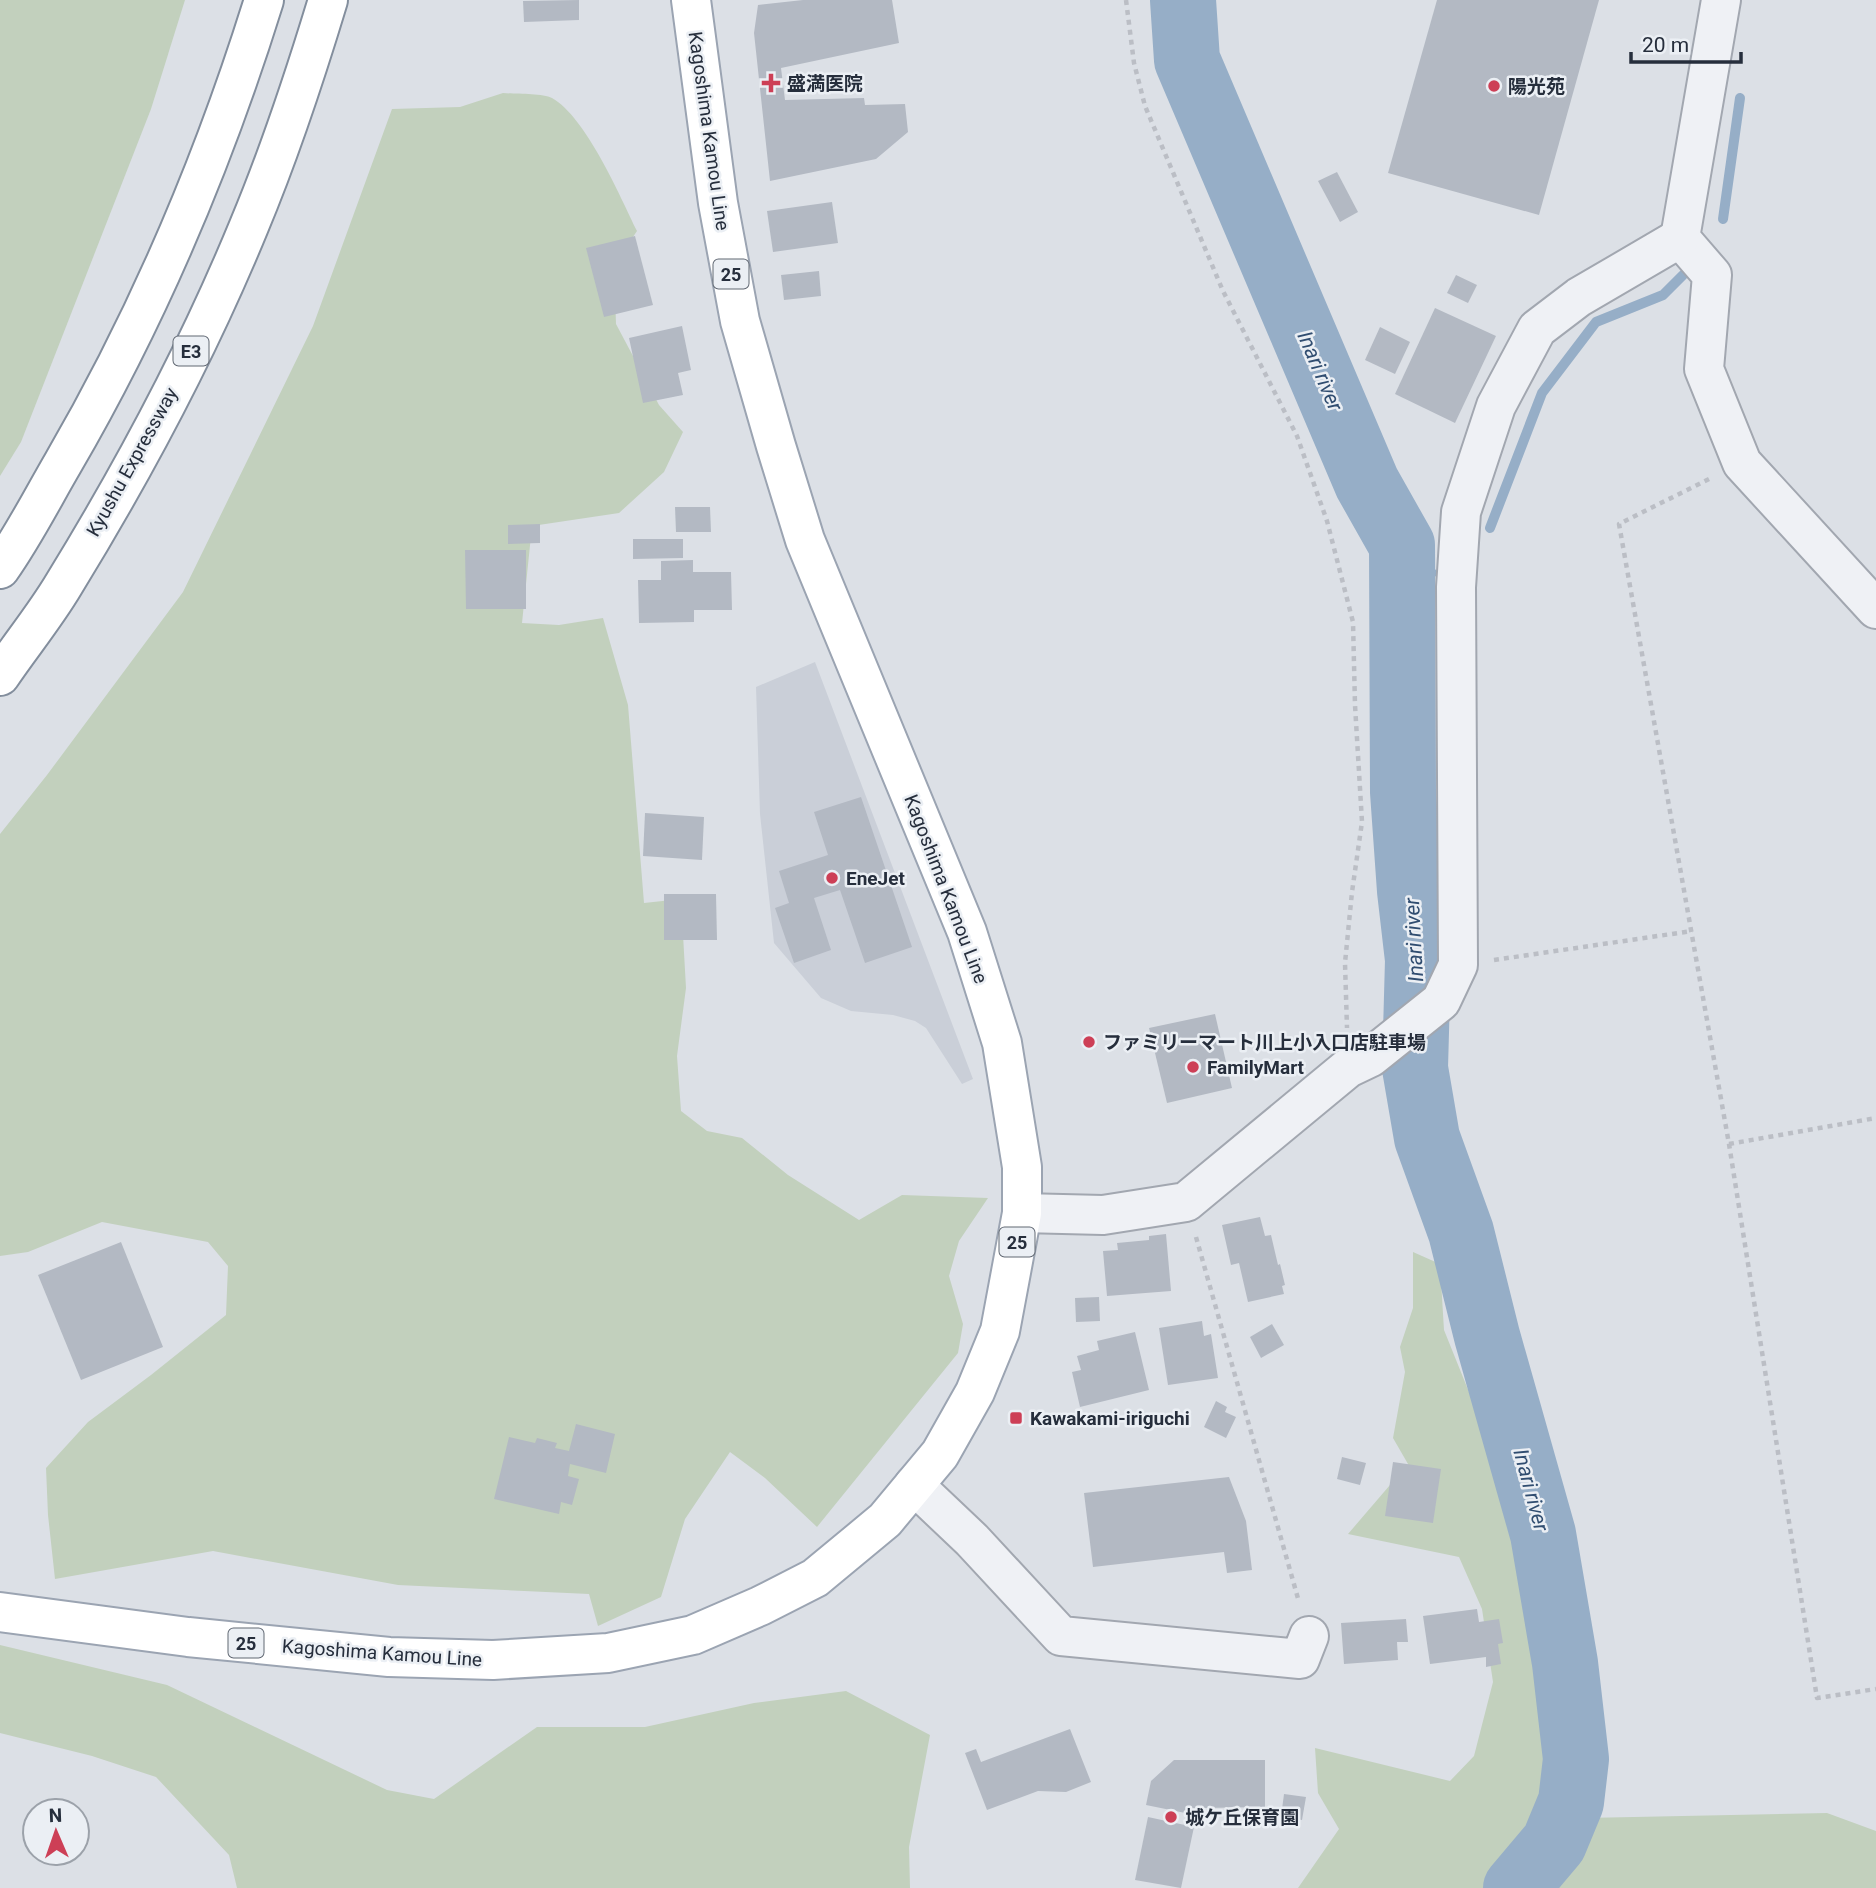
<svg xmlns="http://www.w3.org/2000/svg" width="1876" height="1888" font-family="Roboto,'Noto Sans JP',sans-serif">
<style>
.built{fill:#cacfd8}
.green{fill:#c2d0bd}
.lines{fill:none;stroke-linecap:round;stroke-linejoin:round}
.stream{stroke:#96aec7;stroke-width:10}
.river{stroke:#96aec7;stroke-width:66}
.building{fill:#b3b9c3}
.minor-casing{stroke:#a2a7b0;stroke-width:42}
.primary-casing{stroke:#9ba4b2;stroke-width:42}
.motorway-casing{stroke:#838e9d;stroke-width:42}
.path{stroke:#bbbec5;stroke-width:4.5;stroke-dasharray:5 5;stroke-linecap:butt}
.minor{stroke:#eff1f5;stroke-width:38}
.primary{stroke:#fff;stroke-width:38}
.motorway{stroke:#fff;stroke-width:38}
.poi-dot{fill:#cd3f56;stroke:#ebeff4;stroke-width:2.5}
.labels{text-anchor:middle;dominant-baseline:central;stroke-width:5;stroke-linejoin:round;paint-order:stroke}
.shield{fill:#ebeff4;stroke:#616873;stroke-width:2}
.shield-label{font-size:18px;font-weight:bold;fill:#262e3c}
.poi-label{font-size:19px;font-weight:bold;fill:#262e3c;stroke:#ebeff4;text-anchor:start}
.street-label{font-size:19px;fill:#262e3c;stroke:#ebeff4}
.water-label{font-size:21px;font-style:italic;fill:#304d70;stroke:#ebeff4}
</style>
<rect width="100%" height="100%" fill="#dce0e6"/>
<polygon class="built" points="815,662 973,1079 962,1084 926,1028 915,1021 893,1015 851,1011 821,998 774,943 760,814 756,687"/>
<g class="green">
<polygon points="0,0 185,0 151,109 21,442 0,476"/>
<path d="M 503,93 C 514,94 542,93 552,98 C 586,117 620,196 637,231 L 614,265 L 616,324 L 659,405 L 683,432 L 664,472 L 619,513 L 532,526 L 522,623 L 559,625 L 603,618 L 628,705 L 644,903 L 681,899 L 686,988 L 677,1056 L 681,1111 L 707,1131 L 742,1138 L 788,1175 L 859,1220 L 902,1195 L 988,1198 L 959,1241 L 949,1276 L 963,1324 L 958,1353 L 817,1527 L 765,1478 L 730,1452 L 685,1519 L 661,1597 L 598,1626 L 589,1594 L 398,1585 L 213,1551 L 55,1579 L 48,1515 L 46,1468 L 88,1422 L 151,1375 L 226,1315 L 228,1266 L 208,1242 L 102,1222 L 28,1252 L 0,1256 L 0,834 L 47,775 L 183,592 L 313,326 L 392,109 L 460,107 Z"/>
<polygon points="1413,1252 1440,1264 1444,1330 1479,1417 1560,1510 1591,1665 1596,1781 1585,1818 1827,1813 1876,1831 1876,1888 1298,1888 1339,1829 1318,1793 1315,1748 1450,1781 1474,1756 1493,1682 1482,1609 1459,1557 1348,1534 1408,1464 1393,1438 1405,1372 1400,1347 1413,1308"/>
<polygon points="0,1645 167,1685 387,1790 434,1799 537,1727 645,1727 754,1703 846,1691 930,1735 909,1847 910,1888 237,1888 229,1855 156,1777 92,1756 0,1733"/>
</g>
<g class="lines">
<g class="stream">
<polyline points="1723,219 1740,98"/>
<polyline points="1490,528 1542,393 1596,322 1663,295 1683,275"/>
<polyline points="1403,593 1432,573"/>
</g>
<polyline class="river" points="1183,0 1187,60 1367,483 1402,545 1403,792 1410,891 1418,960 1415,1068 1427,1138 1461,1232 1487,1336 1543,1534 1565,1663 1576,1759 1571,1802 1554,1843 1516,1888"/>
</g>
<g class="building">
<polygon points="579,0 579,20 524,22 523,1"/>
<polygon points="803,0 892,0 899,43 781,68 785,100 864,98 865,105 905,104 908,132 876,159 770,181 754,33 758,5"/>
<polygon points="1437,0 1599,0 1539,215 1388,173"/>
<polygon points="1337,172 1358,212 1340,222 1318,181"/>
<polygon points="832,202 838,243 773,252 767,211"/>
<polygon points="635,236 653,305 604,317 586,248"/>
<polygon points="819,271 821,296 784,300 781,275"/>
<polygon points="1456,275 1477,285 1468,303 1447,293"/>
<polygon points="1435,308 1496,336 1455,423 1395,394"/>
<polygon points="682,326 691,370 678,373 683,395 643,403 629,338"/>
<polygon points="1380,327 1410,342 1395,374 1365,360"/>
<polygon points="675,507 710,507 711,532 676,532"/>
<polygon points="540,524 540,543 508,544 508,525"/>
<polygon points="633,539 683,539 683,558 633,559"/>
<polygon points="465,550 526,550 526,609 466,609"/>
<polygon points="693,560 693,572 731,572 732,610 694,610 694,622 639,623 638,580 661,580 661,561"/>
<polygon points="861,797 912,947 865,963 840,890 814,898 831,950 794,963 775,908 789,903 779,871 828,855 814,812"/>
<polygon points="645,813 704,817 702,860 643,856"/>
<polygon points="664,894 716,894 717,940 664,940"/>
<polygon points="1215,1014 1232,1088 1167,1103 1149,1028"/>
<polygon points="1260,1217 1265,1236 1271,1235 1278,1265 1280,1264 1285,1285 1282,1286 1284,1294 1248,1302 1239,1263 1231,1265 1222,1225"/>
<polygon points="1166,1234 1171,1291 1107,1296 1103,1251 1118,1250 1117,1243 1149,1240 1149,1236"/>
<polygon points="121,1242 163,1347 81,1380 38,1275"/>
<polygon points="1099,1297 1100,1321 1076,1322 1075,1298"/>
<polygon points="1202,1321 1204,1336 1211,1334 1218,1378 1168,1385 1159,1328"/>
<polygon points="1272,1324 1284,1345 1261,1358 1250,1337"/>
<polygon points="1135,1332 1149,1390 1080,1407 1072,1372 1081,1370 1077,1356 1099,1350 1097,1341"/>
<polygon points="1216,1401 1227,1407 1225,1412 1236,1417 1226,1438 1204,1427"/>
<polygon points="576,1424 615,1434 606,1473 570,1464 568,1476 579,1479 572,1505 561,1502 559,1514 494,1499 509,1437 535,1443 537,1438 557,1443 555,1448 569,1451"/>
<polygon points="1342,1457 1366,1463 1360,1485 1337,1479"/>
<polygon points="1393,1462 1441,1469 1433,1523 1385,1516"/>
<polygon points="1229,1477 1246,1521 1252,1570 1227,1573 1224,1552 1093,1567 1084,1493"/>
<polygon points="1477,1609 1479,1622 1499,1619 1503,1643 1498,1644 1501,1664 1486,1667 1486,1657 1430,1664 1423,1616"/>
<polygon points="1406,1619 1408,1642 1397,1642 1398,1660 1344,1664 1341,1623"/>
<polygon points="1070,1729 1091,1782 1066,1792 1038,1791 987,1810 965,1753 976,1749 981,1762"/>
<polygon points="1174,1760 1265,1760 1265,1807 1202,1808 1200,1816 1146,1805 1151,1781"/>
<polygon points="1284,1794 1306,1797 1302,1820 1281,1817"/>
<polygon points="1148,1817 1194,1827 1181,1888 1135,1880"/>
</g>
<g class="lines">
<g class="minor-casing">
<g id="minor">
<polyline points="1721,0 1680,238 1712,275 1704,369 1742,463 1876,609"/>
<polyline points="1022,1213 1103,1215 1186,1202 1348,1068 1371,1057 1441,1001 1458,965 1456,587 1461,512 1496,406 1537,329 1579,297 1680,238"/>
<polyline points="914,1485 972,1540 1061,1636 1300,1659 1309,1636"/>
</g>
</g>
<g class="primary-casing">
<polyline id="primary" points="0,1612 188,1637 389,1657 493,1660 608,1653 693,1635 760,1606 815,1578 885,1520 940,1454 975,1392 1000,1331 1022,1213 1022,1167 1002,1043 967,932 805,540 776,446 740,321 718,203 691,0"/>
</g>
<g class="motorway-casing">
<g id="motorway">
<path d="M 0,569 C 24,535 42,499 63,463 C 148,317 214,161 264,0"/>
<path d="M 0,676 C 21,645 45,616 64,584 C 134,470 198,350 249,226 C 280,152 305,76 328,0"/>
</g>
</g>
<g class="path">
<polyline points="1126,0 1134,63 1145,106 1223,291 1297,436 1327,521 1353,622 1355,705 1362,822 1352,892 1345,963 1347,1028"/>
<polyline points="1709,479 1619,524 1729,1144 1817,1698 1876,1689"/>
<polyline points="1494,960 1692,931"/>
<polyline points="1729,1144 1876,1118"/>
<polyline points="1196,1237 1299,1602"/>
</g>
<use href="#minor" class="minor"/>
<use href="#primary" class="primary"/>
<use href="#motorway" class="motorway"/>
</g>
<g class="poi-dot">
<path d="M767.5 72.5h7v7h7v7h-7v7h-7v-7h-7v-7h7z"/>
<circle cx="1494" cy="86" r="7"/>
<circle cx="832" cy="878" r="7"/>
<circle cx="1089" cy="1042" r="7"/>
<circle cx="1193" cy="1067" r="7"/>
<rect x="1009" y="1411" width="14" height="14" rx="3.5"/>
<circle cx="1171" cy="1817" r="7"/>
</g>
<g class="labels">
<g class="shield">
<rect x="713.5" y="259.5" width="35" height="29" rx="5"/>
<rect x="173.5" y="336.5" width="35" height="29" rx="5"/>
<rect x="999.5" y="1227.5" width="35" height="29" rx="5"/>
<rect x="228.5" y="1628.5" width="35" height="29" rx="5"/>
</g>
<g class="shield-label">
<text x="731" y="274">25</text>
<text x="191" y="351">E3</text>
<text x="1017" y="1242">25</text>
<text x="246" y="1643">25</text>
</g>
<g class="poi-label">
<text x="787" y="83">盛満医院</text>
<text x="1508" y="86">陽光苑</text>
<text x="846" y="878">EneJet</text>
<text x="1103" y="1042">ファミリーマート川上小入口店駐車場</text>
<text x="1207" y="1067">FamilyMart</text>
<text x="1030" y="1418">Kawakami-iriguchi</text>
<text x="1185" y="1817">城ケ丘保育園</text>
</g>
<g class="street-label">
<text transform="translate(709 131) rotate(82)">Kagoshima Kamou Line</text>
<text transform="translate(132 462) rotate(-61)">Kyushu Expressway</text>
<text transform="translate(946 889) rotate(69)">Kagoshima Kamou Line</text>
<text transform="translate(382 1653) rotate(4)">Kagoshima Kamou Line</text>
</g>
<g class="water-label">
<text transform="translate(1320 371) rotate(67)">Inari river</text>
<text transform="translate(1414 940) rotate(-93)">Inari river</text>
<text transform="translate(1531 1490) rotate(75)">Inari river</text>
</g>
</g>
<g transform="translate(56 1832) rotate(358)"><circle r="33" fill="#ebeff4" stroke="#9ca2aa" stroke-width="2"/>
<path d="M0-5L12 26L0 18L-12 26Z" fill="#cd3f56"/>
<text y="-10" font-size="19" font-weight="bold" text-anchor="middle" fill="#262e3c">N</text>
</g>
<path d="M1631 52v10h110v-10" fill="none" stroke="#262e3c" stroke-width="3.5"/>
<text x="1642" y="52" font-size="21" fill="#262e3c" stroke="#ebeff4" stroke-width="5" paint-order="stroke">20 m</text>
</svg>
